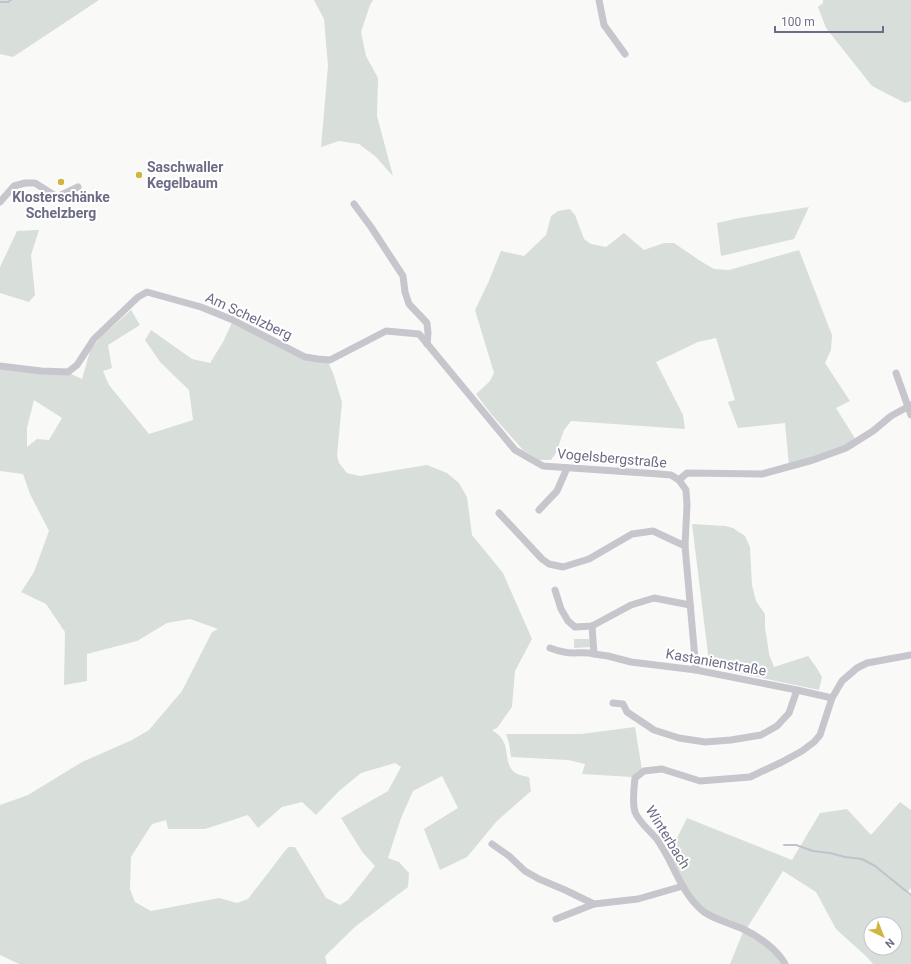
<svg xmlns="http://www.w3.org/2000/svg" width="911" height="964" font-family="Roboto,sans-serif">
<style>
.green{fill:#d8deda;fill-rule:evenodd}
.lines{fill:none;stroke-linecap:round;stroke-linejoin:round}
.stream{stroke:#c1c3cc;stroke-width:2}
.minor{stroke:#c7c6cd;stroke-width:7}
.poi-dot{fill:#d1b541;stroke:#fff;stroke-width:1.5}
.labels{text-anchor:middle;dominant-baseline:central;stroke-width:4;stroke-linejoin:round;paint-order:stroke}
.poi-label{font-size:14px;font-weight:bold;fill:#6d6c86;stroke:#fff;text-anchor:start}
.street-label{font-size:14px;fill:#6d6c86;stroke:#fff}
</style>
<rect width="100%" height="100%" fill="#f9faf8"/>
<g class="green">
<polygon points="0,0 99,0 13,57 0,54"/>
<polygon points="314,0 373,0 370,5 361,32 366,56 378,78 377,116 393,176 375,156 359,144 339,141 321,147 328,66 324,19"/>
<polygon points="823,0 911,0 911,101 905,103 872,86 826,28 818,7 823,3"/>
<polygon points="809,207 794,239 721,256 717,223 739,218"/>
<polygon points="570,209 575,215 584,239 591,244 606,247 624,233 644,250 664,243 674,243 702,262 714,269 729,270 799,250 832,335 831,350 825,363 850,401 836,408 856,440 838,449 789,466 785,423 738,428 728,402 735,400 716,338 698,342 656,362 683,415 685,429 571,421 564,430 556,453 551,460 539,460 523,450 492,415 476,394 490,381 494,373 475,310 488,283 501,251 524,256 546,235 551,216 558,211"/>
<polygon points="39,230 31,255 35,295 29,302 0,293 0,267 17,231"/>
<path d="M 131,310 L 140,325 L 108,345 L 112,368 L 103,371 L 109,385 L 149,434 L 193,420 L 189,390 L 160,362 L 145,340 L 151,330 L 192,359 L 210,363 L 223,342 L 234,318 L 307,361 L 328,362 L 333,373 L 342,402 L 337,456 L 339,463 L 347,473 L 360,476 L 427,465 L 447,473 L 459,483 L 467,497 L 472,535 L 503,573 L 532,639 L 515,671 L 512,707 L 497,728 L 492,730 C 496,733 501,736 503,741 C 506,745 506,751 507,756 C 509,771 515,775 529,777 L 531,791 L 497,821 L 467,857 L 440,870 L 424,829 L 458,808 L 442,776 L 413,791 L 401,818 L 388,858 L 399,862 L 409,873 L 408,887 L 356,926 L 325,956 L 327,964 L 19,964 L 0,955 L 0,805 L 28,795 L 82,762 L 132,740 L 149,730 L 182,691 L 212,632 L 218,629 L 190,619 L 167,623 L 137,641 L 87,654 L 87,681 L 64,685 L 65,632 L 46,604 L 21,592 L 34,572 L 49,531 L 30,494 L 23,474 L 0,471 L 0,368 L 39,373 L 71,374 L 82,379 L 90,351 L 100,338 ZM 34,400 L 62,418 L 49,440 L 37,439 L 27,447 L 27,428 ZM 395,763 L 401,767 L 388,791 L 341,818 L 363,853 L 375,866 L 348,900 L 340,905 L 326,898 L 295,847 L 288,847 L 248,899 L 237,903 L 219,898 L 151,911 L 135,902 L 130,889 L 131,857 L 152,824 L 166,820 L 168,829 L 205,829 L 248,815 L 258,828 L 282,807 L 302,802 L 316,815 L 339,791 L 361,773 Z"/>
<polygon points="692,524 725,526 733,528 745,536 750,547 752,585 756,601 765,614 765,628 768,646 769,654 774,667 808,656 816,667 822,677 819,690 715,668 709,662"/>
<polygon points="574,639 589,639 592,647 574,648"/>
<polygon points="635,727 642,770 632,777 582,774 585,764 568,760 511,757 509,743 506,734 581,734"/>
<path d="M 900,802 L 911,810 L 911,888 L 906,893 L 911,896 L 911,964 L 873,964 L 868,958 L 836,929 L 816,892 L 783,871 L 747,928 L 719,917 L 705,910 L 693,899 L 669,854 L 687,818 L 792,860 L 820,813 L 847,809 L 871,835 ZM 871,924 L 895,924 L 895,948 L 871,948 Z"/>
<polygon points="743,932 761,943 773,952 781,964 730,964"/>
</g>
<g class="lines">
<g class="stream">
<polyline points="0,2 8,2 11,0"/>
<polyline points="784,845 796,845 813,851 830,853 845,857 862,859 875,866 911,895"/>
</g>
<g class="minor">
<polyline points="599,0 604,25 625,54"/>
<polyline points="0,202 14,186 25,183 35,183 57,197 78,187"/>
<polyline points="354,204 371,227 403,276 405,292 409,304 427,323 428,333 427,344"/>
<polyline points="0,366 41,371 68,372 77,365 94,339 138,297 147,292 201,307 233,320 305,357 318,359 330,360 386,331 419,334 515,450 543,466 659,474 671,475 679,480 686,490 687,505 685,546 696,670"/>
<polyline points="896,373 911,415"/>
<polyline points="679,480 687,473 762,474 813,460 846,448 873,431 891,416 911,405"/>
<polyline points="539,510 557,491 567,468"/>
<polyline points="499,513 542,559 549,564 563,567 589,559 632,534 653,531 685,546"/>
<polyline points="555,590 561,609 568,621 575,627 592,626 631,605 654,598 690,605"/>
<polyline points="592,626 594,654 608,656 631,662 696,670 797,690 832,698"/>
<path d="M 550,648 C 558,651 566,653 574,653 C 581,653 587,652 594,654"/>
<polyline points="613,703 623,704 627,712 654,730 679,738 705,742 731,740 761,735 777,726 789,713 797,690"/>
<polyline points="492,844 509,856 525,871 539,879 565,890 594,904"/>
<polyline points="556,919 594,904 638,899 683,886"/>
<path d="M 785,964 C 777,949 758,936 743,929 C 730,923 716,920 704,912 C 680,893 674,862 656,838 C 650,831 638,821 635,812 C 632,802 634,788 635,778 L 644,771 L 662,769 L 700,781 L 750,777 L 782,762 L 802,751 L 814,742 L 820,735 L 832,698 L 842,681 L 857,668 L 867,663 L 911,655"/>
</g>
</g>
<g class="poi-dot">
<circle cx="139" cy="175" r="4"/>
<circle cx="61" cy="182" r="4"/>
</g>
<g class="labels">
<g class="poi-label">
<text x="147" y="167">Saschwaller<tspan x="147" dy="16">Kegelbaum</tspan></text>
<text x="61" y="197" text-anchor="middle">Klosterschänke<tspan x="61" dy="16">Schelzberg</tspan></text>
</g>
<g class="street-label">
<text transform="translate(249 316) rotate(25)">Am Schelzberg</text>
<text transform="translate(612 458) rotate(5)">Vogelsbergstraße</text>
<text transform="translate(716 662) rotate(10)">Kastanienstraße</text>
<text transform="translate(668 837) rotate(58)">Winterbach</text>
</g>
</g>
<g transform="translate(883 936) rotate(137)"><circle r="19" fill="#ffffff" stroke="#c5c4cf"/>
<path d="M0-3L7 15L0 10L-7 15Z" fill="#d1b541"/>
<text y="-6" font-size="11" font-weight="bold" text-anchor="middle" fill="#6d6c86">N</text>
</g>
<path d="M775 26v6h108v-6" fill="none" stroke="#6d6c86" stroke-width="2"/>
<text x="781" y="26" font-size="12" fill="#6d6c86" stroke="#ffffff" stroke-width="3" paint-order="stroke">100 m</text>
</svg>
